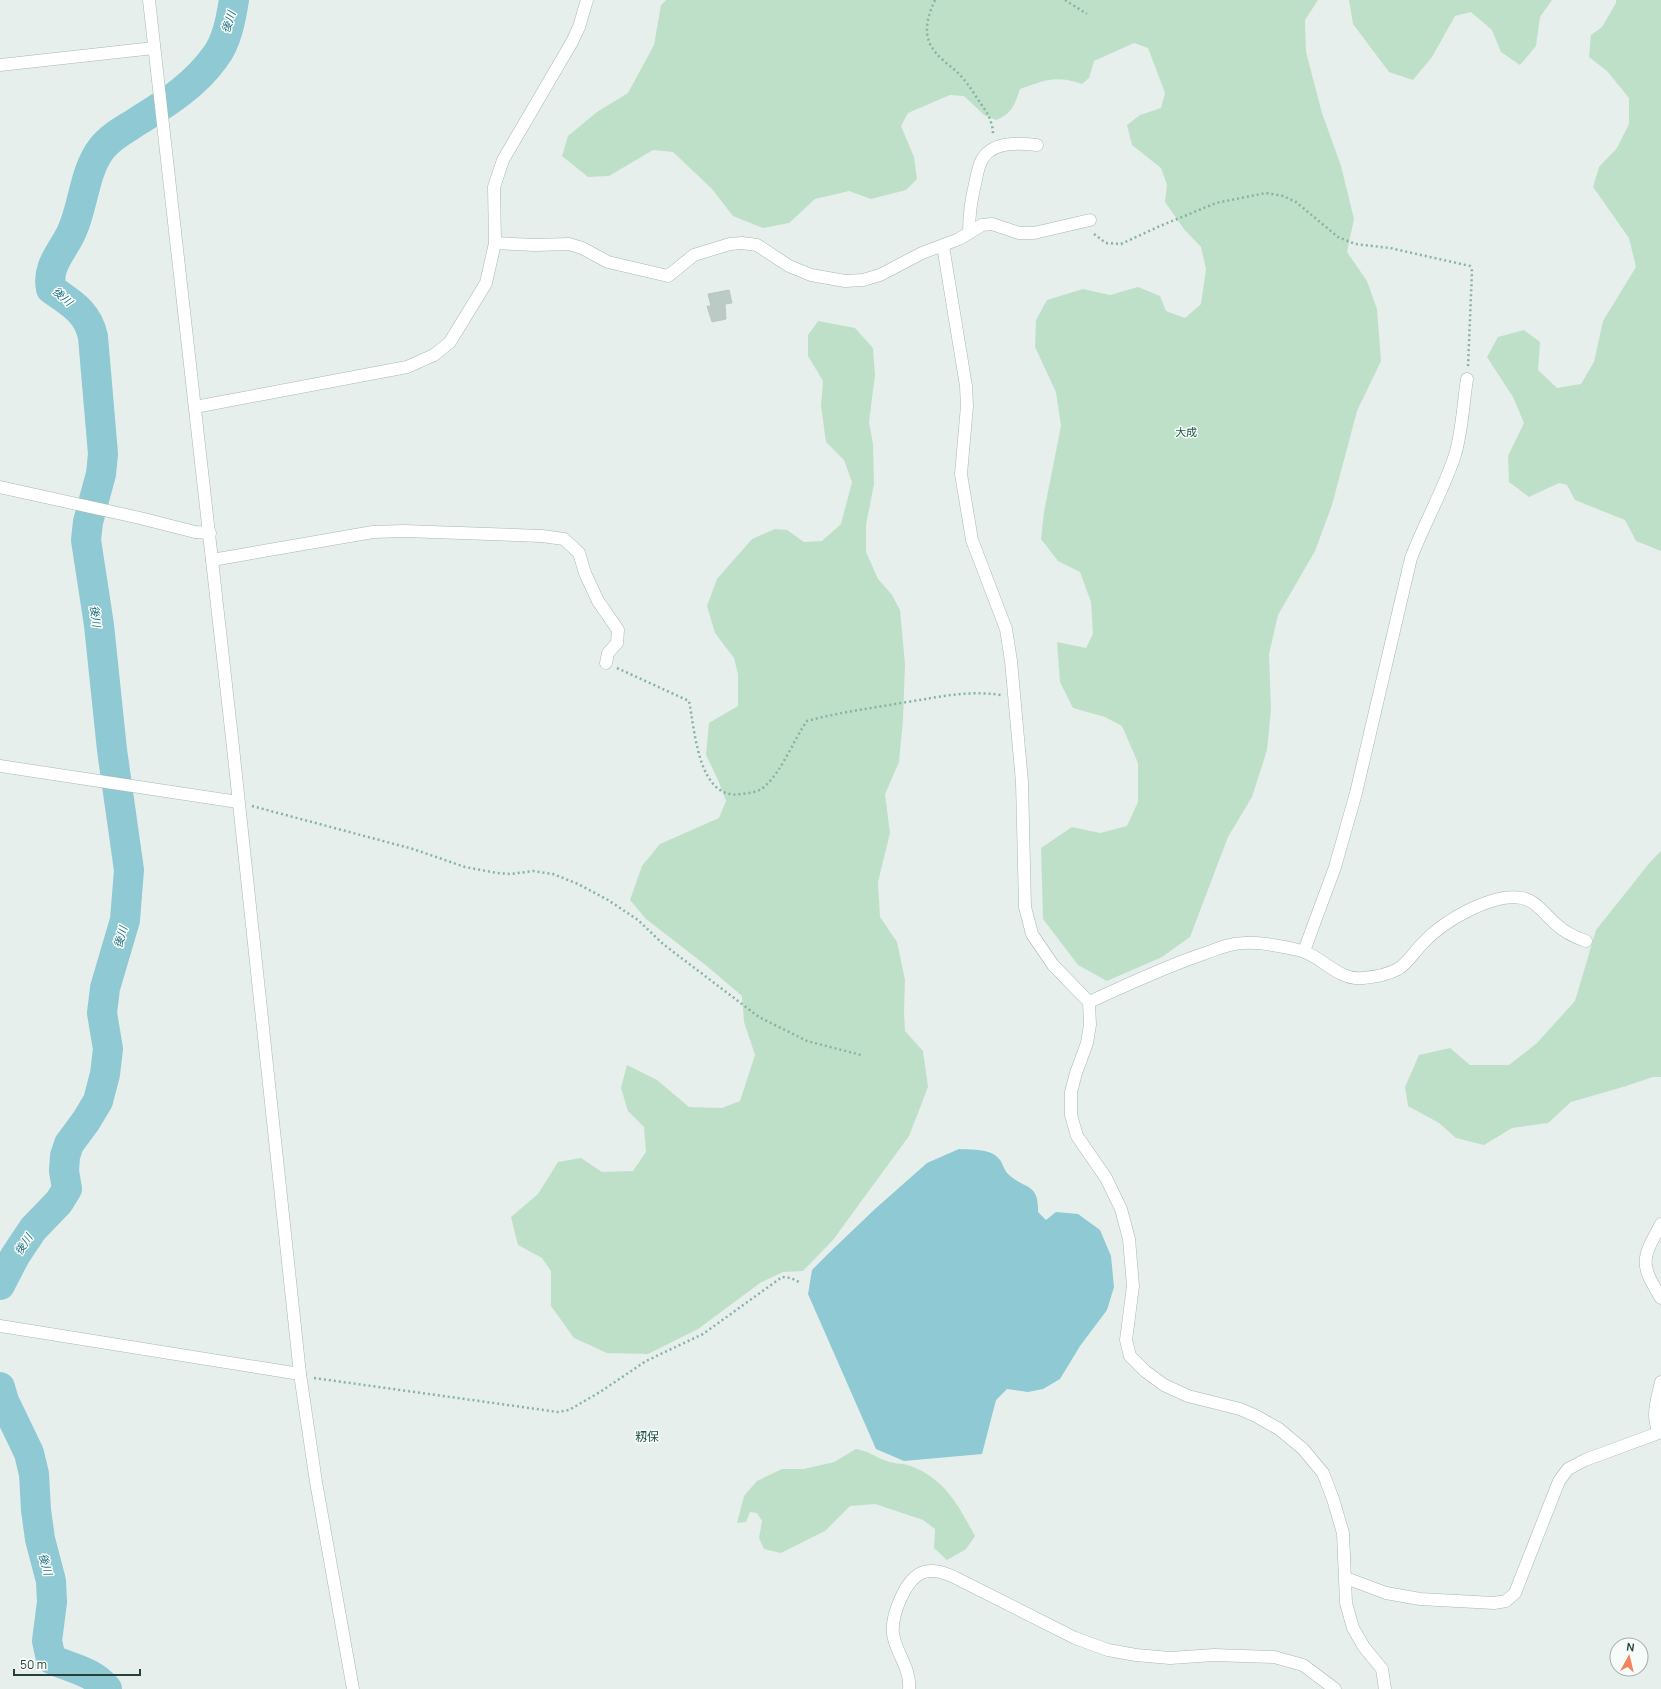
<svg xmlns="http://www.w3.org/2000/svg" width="1661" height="1689" font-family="Manrope,'Noto Sans JP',sans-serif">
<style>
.green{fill:#bfe0c8}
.water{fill:#8ec9d4}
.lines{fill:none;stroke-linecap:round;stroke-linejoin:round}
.river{stroke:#8ec9d4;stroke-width:30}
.building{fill:#bbcac4;stroke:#b8c9c2}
.minor-casing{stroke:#a8b8b2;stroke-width:13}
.path{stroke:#86b3a5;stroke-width:2.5;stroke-dasharray:2 3;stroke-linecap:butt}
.minor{stroke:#fff;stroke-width:12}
.labels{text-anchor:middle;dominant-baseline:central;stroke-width:3;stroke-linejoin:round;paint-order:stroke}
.water-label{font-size:11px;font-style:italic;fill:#1c6f80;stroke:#f7fbf9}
.neighbourhood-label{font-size:11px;fill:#1f5548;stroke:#f7fbf9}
.quarter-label{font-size:12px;fill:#1f5548;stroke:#f7fbf9}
</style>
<rect width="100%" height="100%" fill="#e6efeb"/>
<g class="green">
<path d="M 666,0 L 1318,0 L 1305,20 L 1306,52 L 1322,113 L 1341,166 L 1354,219 L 1347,252 L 1367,281 L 1377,309 L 1381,361 L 1357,411 L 1332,505 L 1315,551 L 1278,615 L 1269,654 L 1271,709 L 1267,750 L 1252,797 L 1228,837 L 1190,937 L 1162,957 L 1107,981 L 1078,965 L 1043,919 L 1041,848 L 1072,827 L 1100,833 L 1127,826 L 1138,802 L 1138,763 L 1122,726 L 1105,717 L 1073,708 L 1060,682 L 1057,642 L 1086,648 L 1093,634 L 1091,602 L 1080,572 L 1058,561 L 1041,539 L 1044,512 L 1061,426 L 1056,392 L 1035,347 L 1036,320 L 1047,300 L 1083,289 L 1110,295 L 1138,287 L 1160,296 L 1166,311 L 1185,318 L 1201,304 L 1206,269 L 1201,247 L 1184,229 L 1165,202 L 1167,185 L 1161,168 L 1132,145 L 1127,125 L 1140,115 L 1161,108 L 1165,93 L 1148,48 L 1134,43 L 1094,61 L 1089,78 L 1082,84 C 1055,75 1046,80 1020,89 C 1015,104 1012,114 996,120 L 984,115 L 964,96 L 950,95 L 908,113 L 901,126 L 914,157 L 917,179 L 906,190 L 871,199 L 849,191 L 815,199 L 789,223 L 763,228 L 733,216 L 712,189 L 673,152 L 653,150 L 609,176 L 588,177 L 562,156 L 568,136 L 597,112 L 628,93 L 654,45 L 661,5 Z"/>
<polygon points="1349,0 1552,0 1540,17 1536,46 1520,65 1501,52 1492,30 1471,12 1455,16 1432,57 1413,80 1389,72 1353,24"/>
<polygon points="1616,0 1661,0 1661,551 1636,541 1625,520 1575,500 1567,485 1559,483 1529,497 1509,482 1508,456 1524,423 1513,397 1487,357 1498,337 1524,330 1540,342 1538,370 1557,388 1581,384 1594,362 1603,321 1636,267 1629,238 1593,187 1599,167 1617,148 1629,124 1629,98 1607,71 1589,57 1591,35 1602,27 1616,3"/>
<polygon points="818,321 855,328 873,348 875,375 869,422 873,444 874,484 866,525 866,552 878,579 892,595 900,610 905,664 903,720 899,762 885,794 890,833 878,882 880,917 897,942 905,980 904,1011 905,1031 923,1051 928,1087 909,1136 833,1240 803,1271 783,1272 760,1283 698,1329 648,1354 607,1353 574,1338 551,1306 551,1271 542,1258 518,1245 511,1217 538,1194 558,1162 581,1158 602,1172 633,1171 646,1152 644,1127 628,1111 621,1088 627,1065 657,1080 689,1107 722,1108 740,1101 755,1055 744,1022 742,996 708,967 646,919 630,900 642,866 660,844 719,818 726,801 718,780 706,755 709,723 738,706 738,674 734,658 715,633 707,606 717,579 752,539 775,529 787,530 804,542 822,541 841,524 852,482 844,460 826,442 821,406 823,381 808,356 808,335"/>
<polygon points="1661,851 1661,1077 1653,1077 1623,1087 1571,1102 1548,1123 1512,1128 1484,1145 1456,1138 1439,1123 1408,1106 1405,1087 1419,1055 1450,1048 1470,1065 1509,1065 1537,1043 1575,1001 1596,930 1651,861"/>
<path d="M 856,1449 C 869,1451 873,1456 884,1460 C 893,1464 902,1463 911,1466 C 946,1480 958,1505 975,1536 L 966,1549 L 947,1560 L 934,1548 L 935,1529 L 923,1520 L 875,1504 L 850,1506 L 825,1531 L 781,1553 L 764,1549 L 759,1538 L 762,1521 L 757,1513 L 750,1512 L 746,1522 L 737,1523 L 744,1496 L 757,1481 L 782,1469 L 804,1469 L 834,1462 Z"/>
</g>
<path class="water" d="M 959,1149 C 972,1150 991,1148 1000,1160 C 1003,1164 1004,1170 1008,1174 C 1025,1190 1039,1182 1038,1212 L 1046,1220 L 1056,1212 L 1078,1214 L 1100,1230 L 1111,1256 L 1114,1287 L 1107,1310 L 1080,1346 L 1060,1379 L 1043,1389 L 1028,1392 L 1007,1389 L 996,1400 L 982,1454 L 904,1461 L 876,1449 L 808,1294 L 812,1270 L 830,1252 L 875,1209 L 927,1163 Z"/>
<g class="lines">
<g class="river">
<path d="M 0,1285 L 15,1256 L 33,1229 L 59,1202 L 67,1189 L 64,1171 L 65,1156 L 69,1144 L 86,1121 L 98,1101 L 105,1074 L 108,1049 L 102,1013 L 105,988 L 125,920 L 129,870 L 112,750 L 99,625 L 86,540 L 88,522 L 101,474 L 103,454 L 93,337 C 88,312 71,303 51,289 C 46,265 64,250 72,231 C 84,204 84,171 102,148 C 112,135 128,128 141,119 C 168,102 196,84 215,57 C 227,42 231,18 234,0"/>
<path d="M 0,1387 L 4,1401 L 29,1453 L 34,1474 L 36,1510 L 40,1539 L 51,1581 L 52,1602 L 47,1641 L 51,1659 C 72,1669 91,1670 107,1689"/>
</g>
</g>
<polygon class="building" points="729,290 732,303 725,304 726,319 712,322 707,306 711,306 708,294"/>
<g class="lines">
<g class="minor-casing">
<g id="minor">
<polyline points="149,0 232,738 300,1374 316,1482 353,1689"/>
<polyline points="0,65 154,48"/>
<path d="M 969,233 C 969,217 971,200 975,184 C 977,176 978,165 983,158 C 994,141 1020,143 1037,145"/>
<polyline points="495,243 535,245 569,244 582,248 608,262 668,276 694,255 730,244 742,243 757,245 789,266 811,275 845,281 863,280 880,275 922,253 959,239 982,225 992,224 1019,233 1034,233 1090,220"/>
<polyline points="943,246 966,386 967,406 961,474 972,540 1006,629 1011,661 1022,782 1025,907 1032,934 1053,965 1089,1002 1090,1025 1087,1043 1076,1073 1071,1092 1071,1115 1077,1136 1106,1178 1121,1209 1129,1239 1133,1286 1126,1340 1130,1356 1145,1371 1164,1385 1188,1396 1240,1409 1256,1416 1279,1429 1303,1449 1323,1473 1333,1499 1343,1533 1346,1603 1353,1628 1364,1647 1382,1669 1385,1689"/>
<polyline points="195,407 407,367 434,355 450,342 486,283 495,243 494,187 503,160 572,42 579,27 587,0"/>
<polyline points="0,487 140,518 195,532 210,533"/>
<polyline points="212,560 373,532 404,531 542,536 564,539 579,553 585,573 598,601 618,630 617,643 608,653 606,663"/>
<polyline points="0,766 238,802"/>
<path d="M 1304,951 L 1335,867 L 1356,793 L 1411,558 C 1424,524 1442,493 1454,458 C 1462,435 1463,404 1467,379"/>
<path d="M 1089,1002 C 1127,985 1164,967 1203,954 C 1217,949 1230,943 1244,943 C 1262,942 1281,946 1298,950 C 1322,955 1337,981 1363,978 C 1375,977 1387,975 1398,969 C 1408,963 1414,952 1423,943 C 1442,922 1492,892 1522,898 C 1537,901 1546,916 1557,925 C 1565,933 1575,937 1586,941"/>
<path d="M 1661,1224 C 1642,1259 1639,1263 1661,1298"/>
<polyline points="0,1326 300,1374"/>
<path d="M 1659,1432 C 1651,1416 1657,1400 1661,1382"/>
<polyline points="1346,1578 1386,1593 1420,1599 1494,1603 1506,1601 1515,1593 1559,1481 1568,1469 1585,1460 1661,1432"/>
<path d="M 909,1689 C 911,1668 896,1654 893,1634 C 891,1616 905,1578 924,1572 C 935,1569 944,1573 954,1577 L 1075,1638 L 1108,1650 L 1136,1655 L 1170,1658 L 1214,1655 L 1274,1657 L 1303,1665 L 1335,1689"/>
</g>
</g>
<g class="path">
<path d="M 935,0 C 924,24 922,42 943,60 C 949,66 956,70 961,76 C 969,85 975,95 981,104 C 988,113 993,123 993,135"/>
<polyline points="1065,0 1087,14"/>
<polyline points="1094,234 1106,243 1121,244 1160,226 1216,203 1266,193 1283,196 1296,202 1338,237 1355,244 1390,248 1470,266 1472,271 1468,367"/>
<path d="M 617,668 L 689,701 C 695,730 698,801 741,794 C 750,793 760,792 766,785 C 782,771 794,739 807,721 C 840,712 873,708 907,702 C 940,697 967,690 1001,695"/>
<polyline points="252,806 413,849 465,867 497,873 511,874 533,871 553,874 578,884 608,900 638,920 663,944 759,1017 807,1041 861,1055"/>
<polyline points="314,1378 558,1412 569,1410 600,1392 646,1361 703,1334 782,1277 791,1278 799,1282"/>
</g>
<use href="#minor" class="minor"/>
</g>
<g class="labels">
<g class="water-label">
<text transform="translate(228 22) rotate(-73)">後川</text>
<text transform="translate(63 296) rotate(42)">後川</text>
<text transform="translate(96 616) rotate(83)">後川</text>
<text transform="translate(120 937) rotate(-74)">後川</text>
<text transform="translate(23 1244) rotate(-56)">後川</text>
<text transform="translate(46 1564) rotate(75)">後川</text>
</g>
<g class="neighbourhood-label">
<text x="1186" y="431">大成</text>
</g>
<g class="quarter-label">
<text x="647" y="1436">籾保</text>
</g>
</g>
<g transform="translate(1629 1657) rotate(8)"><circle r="19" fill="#f7fbf9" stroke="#a3b1ad"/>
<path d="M0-3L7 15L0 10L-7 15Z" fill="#f4845f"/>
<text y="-6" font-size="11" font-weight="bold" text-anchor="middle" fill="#24423a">N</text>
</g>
<path d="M14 1669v6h126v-6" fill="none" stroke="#24423a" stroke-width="2"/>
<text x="20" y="1669" font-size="12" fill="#24423a" stroke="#f7fbf9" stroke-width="3" paint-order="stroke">50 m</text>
</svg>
